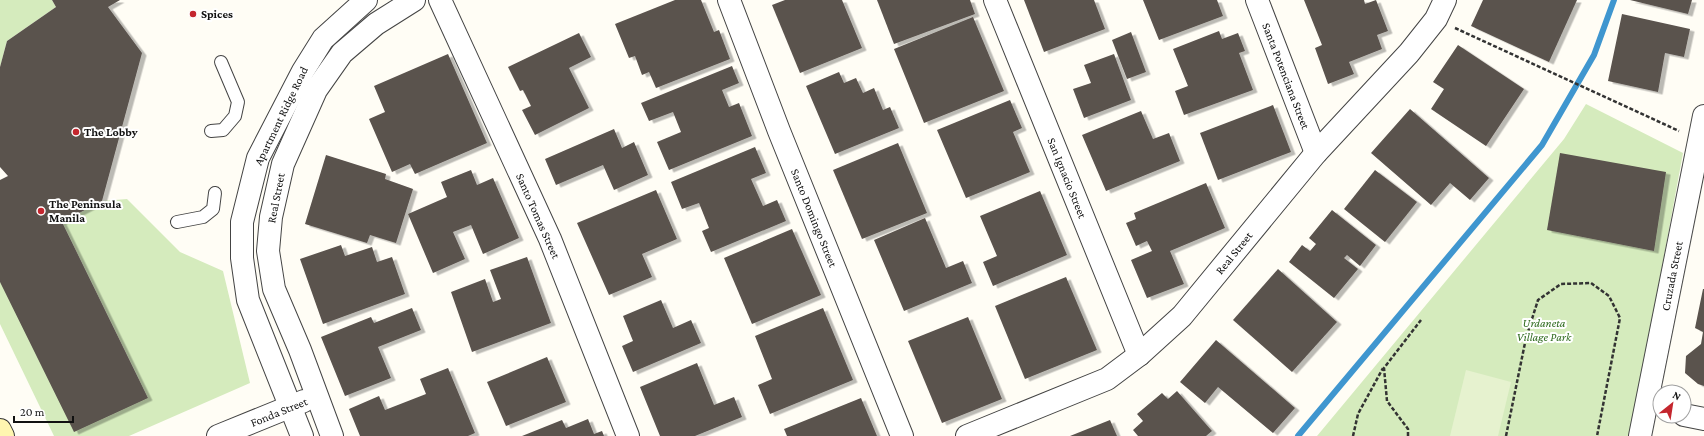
<svg xmlns="http://www.w3.org/2000/svg" width="1704" height="436" font-family="'Crimson Pro',serif">
<style>
.green{fill:#d5ebbd}
.pitch{fill:#e6f2cf}
.lines{fill:none;stroke-linecap:round;stroke-linejoin:round}
.stream{stroke:#3f96cf;stroke-width:6}
.building{fill:#5a524d;filter:url(#shadow)}
.lane-casing{stroke:#444;stroke-width:14}
.street-casing{stroke:#444;stroke-width:24}
.secondary-casing{stroke:#333;stroke-width:24}
.path{stroke:#333;stroke-width:2.5;stroke-dasharray:4 2;stroke-linecap:butt}
.lane{stroke:#fff;stroke-width:12}
.street{stroke:#fff;stroke-width:22}
.secondary{stroke:#fff6b0;stroke-width:22}
.poi-dot{fill:#c4262e;stroke:#fff;stroke-width:1.5}
.labels{text-anchor:middle;dominant-baseline:central;stroke-width:4;stroke-linejoin:round;paint-order:stroke}
.poi-label{font-size:12px;font-weight:bold;fill:#111;stroke:#fff;text-anchor:start}
.street-label{font-size:12px;fill:#111;stroke:#fff}
.park-label{font-size:12px;font-style:italic;fill:#2f6b1f;stroke:#fff}
</style>
<defs>
<filter id="shadow"><feDropShadow dx="4.5" dy="2.5" stdDeviation="0" flood-color="#0004"/></filter>
</defs>
<rect width="100%" height="100%" fill="#fffdf5"/>
<g class="green">
<polygon points="0,0 52,0 56,7 7,41 0,67"/>
<polygon points="1586,104 1683,153 1631,436 1317,436 1564,139"/>
<polygon points="127,199 180,252 223,271 250,383 129,436 54,436 0,324 0,282 148,398 62,222 102,201"/>
</g>
<polygon class="pitch" points="1466,370 1511,382 1498,436 1450,436"/>
<g class="lines">
<polyline class="stream" points="1298,436 1542,145 1594,55 1614,0"/>
</g>
<g class="building">
<polygon points="52,0 120,0 108,7 142,53 102,201 62,222 148,398 74,432 0,282 0,180 8,176 0,167 0,67 7,41 56,7"/>
<polygon points="675,0 701,0 714,32 719,30 730,59 656,88 649,72 642,75 635,56 629,58 615,24"/>
<polygon points="785,0 842,0 862,48 800,73 772,5"/>
<polygon points="877,0 970,0 975,14 894,44"/>
<polygon points="1024,0 1094,0 1105,29 1044,52"/>
<polygon points="1143,0 1217,0 1223,16 1159,40"/>
<polygon points="1304,0 1364,0 1365,4 1376,0 1388,31 1377,35 1382,49 1349,62 1354,74 1328,84 1315,48 1322,45"/>
<polygon points="1483,0 1577,0 1549,62 1471,26"/>
<polygon points="1630,0 1692,0 1688,14"/>
<polygon points="1622,14 1690,29 1684,57 1665,53 1658,92 1608,81"/>
<polygon points="973,17 1004,91 924,123 894,49"/>
<polygon points="1219,31 1222,39 1238,33 1245,51 1239,53 1253,90 1184,115 1175,91 1188,86 1173,49"/>
<polygon points="1131,32 1146,72 1127,79 1112,40"/>
<polygon points="579,33 591,57 569,68 589,108 535,135 522,110 531,106 523,90 520,91 508,67"/>
<polygon points="1458,45 1524,89 1486,146 1431,109 1444,89 1433,82"/>
<polygon points="448,54 487,143 415,174 410,164 392,172 369,119 385,112 374,86"/>
<polygon points="1114,54 1131,100 1084,118 1073,89 1091,83 1084,65"/>
<polygon points="732,66 739,83 722,90 729,107 739,103 752,136 669,170 657,142 681,132 673,112 649,121 641,103"/>
<polygon points="839,72 844,83 856,78 863,93 874,88 883,110 890,107 899,128 835,154 806,86"/>
<polygon points="1010,100 1022,128 1013,132 1030,172 966,198 937,130"/>
<polygon points="1273,105 1291,152 1218,180 1200,133"/>
<polygon points="1410,109 1489,178 1470,200 1450,183 1431,205 1371,153"/>
<polygon points="1141,111 1153,139 1169,133 1180,161 1106,191 1082,135"/>
<polygon points="614,129 622,148 634,142 648,175 614,190 603,165 556,185 545,159"/>
<polygon points="898,143 927,213 862,239 833,170"/>
<polygon points="755,147 766,173 751,179 763,206 777,200 786,221 711,252 702,231 709,228 699,203 682,209 671,182"/>
<polygon points="1560,153 1666,172 1654,251 1547,230"/>
<polygon points="326,155 386,174 385,179 413,189 396,243 370,235 367,243 305,224"/>
<polygon points="471,170 477,185 493,178 519,238 483,254 471,225 453,232 465,259 433,273 408,214 447,197 441,182"/>
<polygon points="1375,170 1417,202 1385,242 1344,209"/>
<polygon points="1206,183 1225,228 1170,251 1184,284 1147,298 1131,260 1152,251 1147,241 1136,246 1126,223 1136,219 1134,213"/>
<polygon points="656,190 677,239 642,254 652,277 609,295 577,223"/>
<polygon points="1040,191 1067,255 993,286 983,262 997,256 980,216"/>
<polygon points="1332,210 1376,245 1360,266 1347,255 1344,258 1358,269 1334,298 1289,262 1302,245 1310,251 1316,244 1309,238"/>
<polygon points="925,218 946,268 963,261 972,283 904,311 874,240"/>
<polygon points="792,229 821,295 752,324 724,258"/>
<polygon points="341,245 345,256 372,247 377,262 392,257 405,294 323,324 300,259"/>
<polygon points="527,257 551,323 472,352 451,292 485,279 493,302 501,299 490,270"/>
<polygon points="1278,269 1337,322 1292,372 1233,320"/>
<polygon points="1066,277 1097,350 1025,379 995,306"/>
<polygon points="1703,289 1704,289 1704,386 1698,384 1685,373 1686,356 1701,344 1703,332 1695,328"/>
<polygon points="661,300 673,328 691,320 701,343 633,372 622,346 633,341 623,316"/>
<polygon points="412,308 421,330 378,347 391,378 345,396 321,337 371,317 374,323"/>
<polygon points="823,308 853,380 770,414 758,385 772,379 755,336"/>
<polygon points="968,317 1002,399 942,423 908,341"/>
<polygon points="1216,340 1295,408 1273,433 1218,387 1205,403 1180,382"/>
<polygon points="547,357 566,402 506,426 487,382"/>
<polygon points="697,363 714,405 734,397 742,417 695,436 660,436 640,387"/>
<polygon points="448,368 475,433 468,436 360,436 349,409 379,396 385,410 426,394 420,379"/>
<polygon points="1177,391 1212,431 1206,436 1138,436 1133,430 1143,421 1137,414 1162,393 1168,399"/>
<polygon points="861,398 877,436 787,436 784,429"/>
<polygon points="588,419 594,434 602,431 604,436 522,436 562,420 566,428"/>
<polygon points="1110,420 1117,436 1070,436"/>
</g>
<g class="lines">
<g class="lane-casing">
<g id="lane">
<polyline points="211,131 223,130 235,116 238,102 221,62"/>
<polyline points="177,222 203,217 213,209 215,193"/>
</g>
</g>
<g class="street-casing">
<g id="street">
<polyline points="440,0 550,239 628,436"/>
<polyline points="729,0 779,131 902,436"/>
<polyline points="995,0 1139,355"/>
<polyline points="1257,0 1316,153"/>
<polyline points="1684,415 1704,419"/>
<polyline points="218,436 304,401"/>
<polyline points="302,436 248,300 242,258 242,222 258,158 303,71 323,39 366,0"/>
<polyline points="332,436 300,350 274,289 268,251 271,217 283,164 316,90 342,53 376,24 414,0"/>
<polyline points="967,436 1107,379 1139,355 1182,316 1316,153 1409,53 1436,19 1445,0"/>
<polyline points="1640,436 1704,116"/>
</g>
</g>
<g class="secondary-casing">
<polyline id="secondary" points="0,430 3,436"/>
</g>
<g class="path">
<polyline points="1455,28 1679,131"/>
<polyline points="1353,436 1358,414 1383,368"/>
<polyline points="1408,436 1408,429 1387,401 1384,368 1421,320"/>
<polyline points="1506,436 1526,338 1538,300 1561,284 1591,283 1609,296 1620,318 1597,436"/>
</g>
<use href="#lane" class="lane"/>
<use href="#street" class="street"/>
<use href="#secondary" class="secondary"/>
</g>
<g class="poi-dot">
<circle cx="193" cy="14" r="4"/>
<circle cx="76" cy="132" r="4"/>
<circle cx="41" cy="211" r="4"/>
</g>
<g class="labels">
<g class="poi-label">
<text x="201" y="14">Spices</text>
<text x="84" y="132">The Lobby</text>
<text x="49" y="204">The Peninsula<tspan x="49" dy="14">Manila</tspan></text>
</g>
<g class="street-label">
<text transform="translate(1286 76) rotate(69)">Santa Potenciana Street</text>
<text transform="translate(281 116) rotate(-64)">Apartment Ridge Road</text>
<text transform="translate(1067 178) rotate(68)">San Ignacio Street</text>
<text transform="translate(276 198) rotate(-79)">Real Street</text>
<text transform="translate(538 216) rotate(66)">Santo Tomas Street</text>
<text transform="translate(814 218) rotate(68)">Santo Domingo Street</text>
<text transform="translate(1234 253) rotate(-51)">Real Street</text>
<text transform="translate(1672 276) rotate(-79)">Cruzada Street</text>
<text transform="translate(279 412) rotate(-22)">Fonda Street</text>
</g>
<g class="park-label">
<text x="1544" y="323">Urdaneta<tspan x="1544" dy="14">Village Park</tspan></text>
</g>
</g>
<g transform="translate(1672 404) rotate(30)"><circle r="19" fill="#ffffff" stroke="#a0a0a0"/>
<path d="M0-3L7 15L0 10L-7 15Z" fill="#c4262e"/>
<text y="-6" font-size="11" font-weight="bold" text-anchor="middle" fill="#111111">N</text>
</g>
<path d="M14 416v6h59v-6" fill="none" stroke="#111111" stroke-width="2"/>
<text x="20" y="416" font-size="12" fill="#111111" stroke="#ffffff" stroke-width="3" paint-order="stroke">20 m</text>
</svg>
